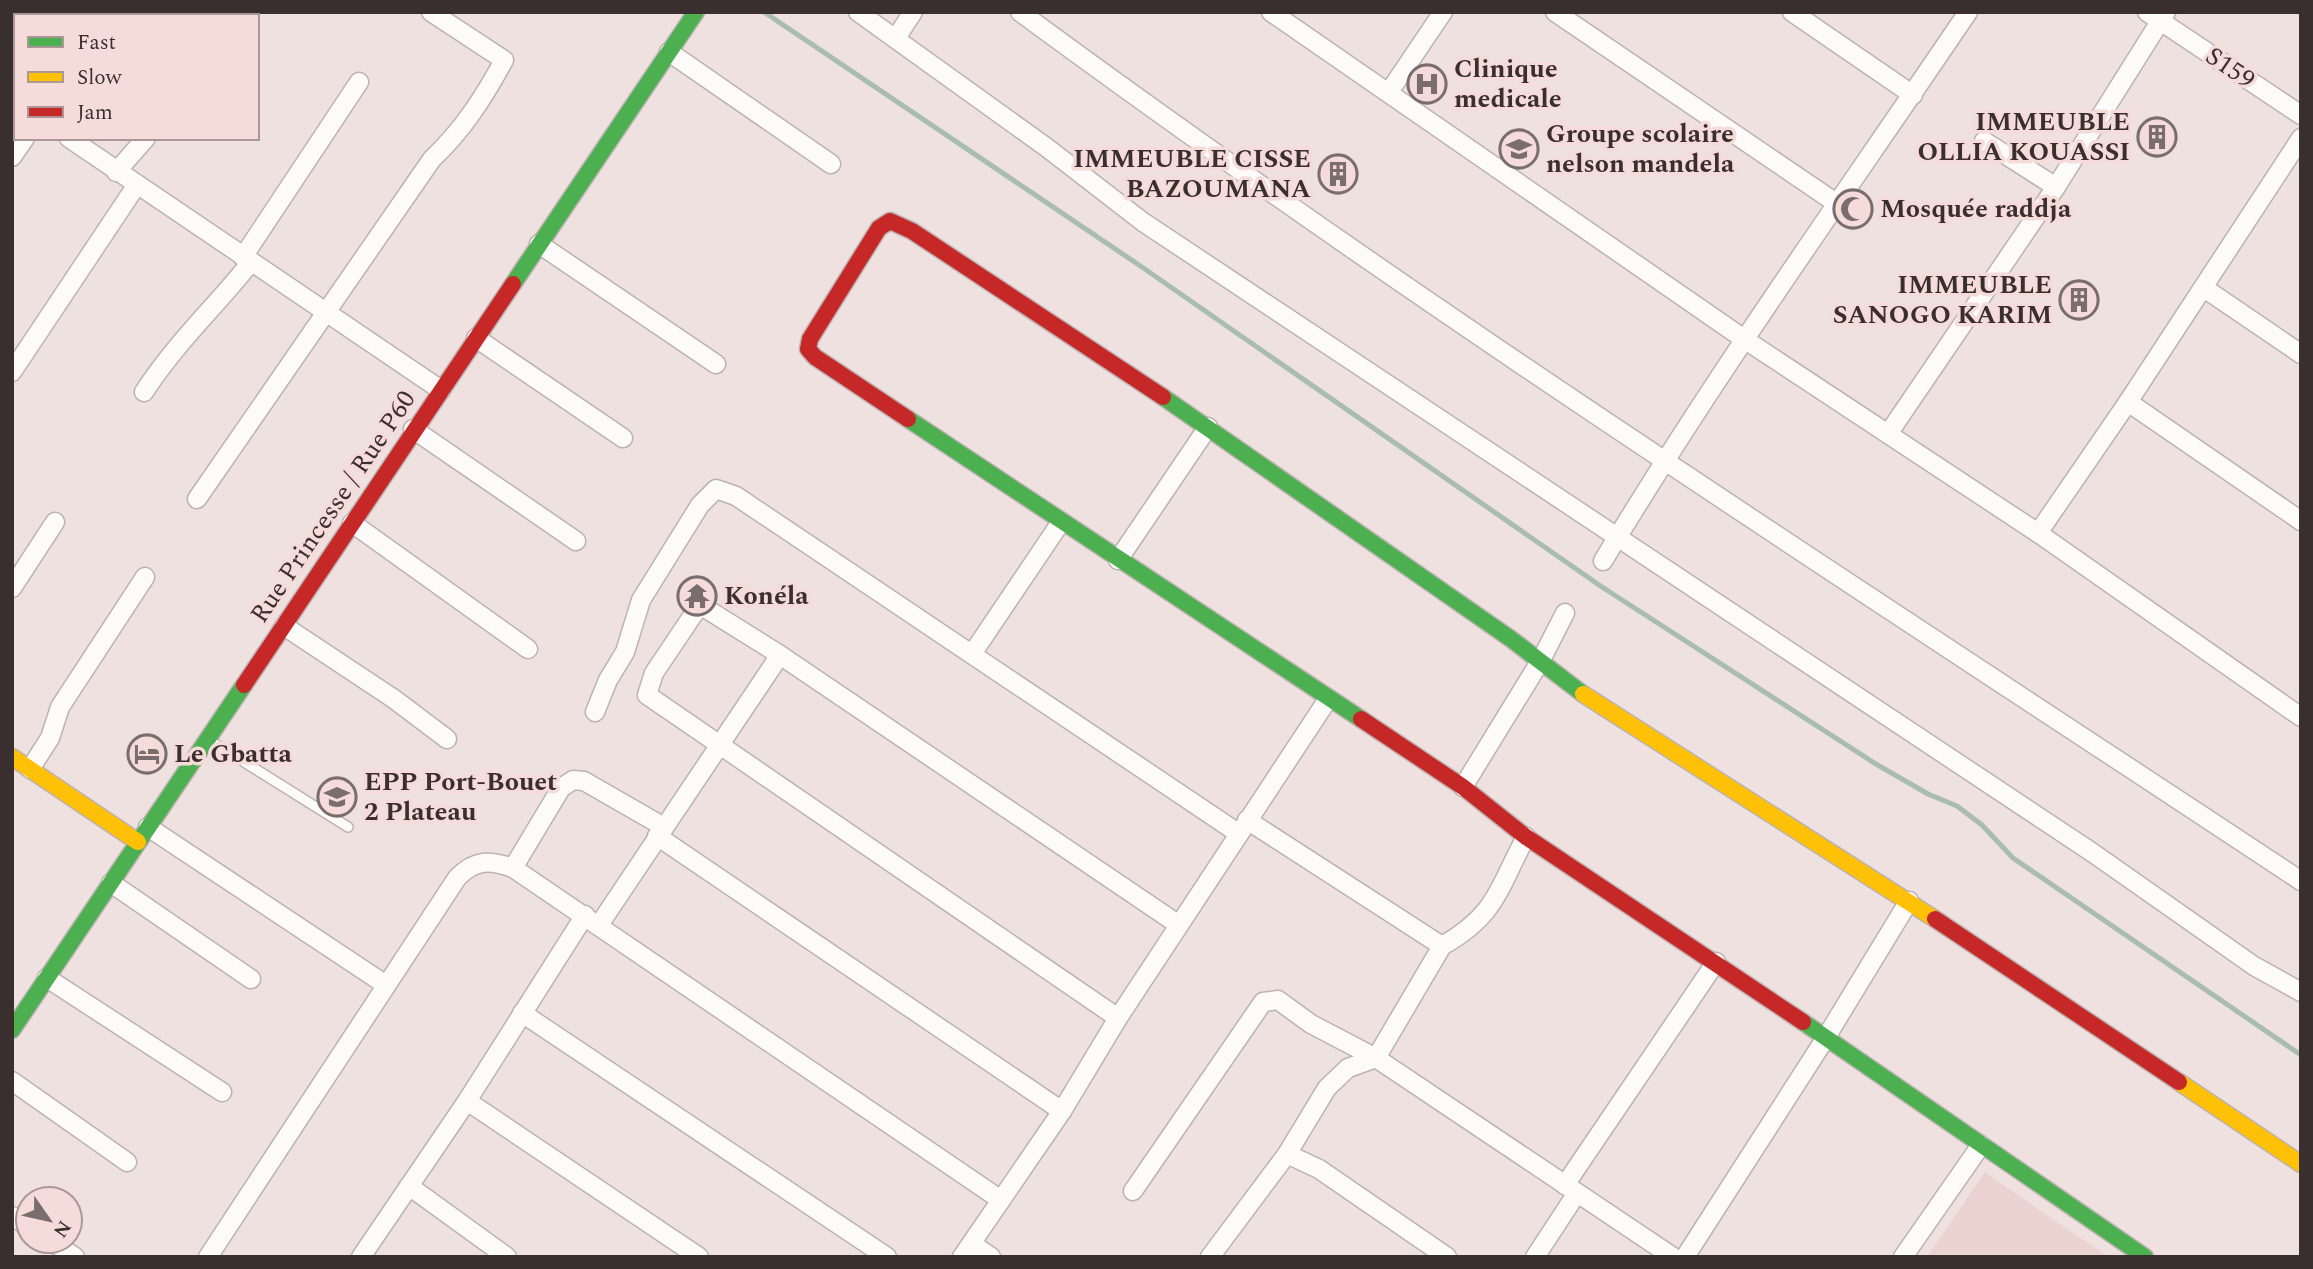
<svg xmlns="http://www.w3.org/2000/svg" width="2313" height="1269" font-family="Spectral,serif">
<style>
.built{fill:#ead3d1}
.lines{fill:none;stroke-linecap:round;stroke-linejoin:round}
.stream{stroke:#a8bdaf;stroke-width:5}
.lane-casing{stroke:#bcb2b1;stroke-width:12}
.street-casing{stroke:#bcb2b1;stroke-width:21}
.fast-casing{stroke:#bcb2b1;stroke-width:19}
.slow-casing{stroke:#bcb2b1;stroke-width:19}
.jam-casing{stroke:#bcb2b1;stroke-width:19}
.lane{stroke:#fdfafa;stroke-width:9}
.street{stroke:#fdfafa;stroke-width:18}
.fast{stroke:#4caf50;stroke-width:16}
.slow{stroke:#ffc107;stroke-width:16}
.jam{stroke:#c62828;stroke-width:16}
.labels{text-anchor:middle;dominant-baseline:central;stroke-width:7;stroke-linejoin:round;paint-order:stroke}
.street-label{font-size:26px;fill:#392f2f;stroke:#f5dcda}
.poi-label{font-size:26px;font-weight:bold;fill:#392f2f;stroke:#f5dcda;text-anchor:start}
</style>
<rect width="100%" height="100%" fill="#efe1e0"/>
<polygon class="built" points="1985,1172 2048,1216 2109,1257 1927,1257"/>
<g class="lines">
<polyline class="stream" points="764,12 1139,265 1602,587 1876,764 1928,794 1957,806 1982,825 2013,858 2301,1055"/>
<g class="lane-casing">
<polyline id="lane" points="209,740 348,827"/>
</g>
<g class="street-casing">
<g id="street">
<polyline points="858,12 1046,147 1143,222 2093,853 2254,966 2301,992"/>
<path d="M 1020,12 C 1435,318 1871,596 2301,881"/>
<polyline points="1271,12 1744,339 2038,533 2301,717"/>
<polyline points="1555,12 1839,205"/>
<polyline points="1792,12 1913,95"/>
<polyline points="2147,12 2301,115"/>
<polyline points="129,16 131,12"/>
<polyline points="243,16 245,12"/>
<polyline points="896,38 913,12"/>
<polyline points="669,52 831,164"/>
<polyline points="1389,92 1443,12"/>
<polyline points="12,99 16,102"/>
<polyline points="69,138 441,390"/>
<polyline points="1984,141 2056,187"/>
<polyline points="12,157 25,138"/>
<polyline points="116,172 146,138"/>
<polyline points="539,244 716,364"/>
<polyline points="243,257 359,82"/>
<polyline points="2204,288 2301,354"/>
<polyline points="476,338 623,438"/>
<polyline points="12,372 136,186"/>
<path d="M 144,392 C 175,344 216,306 251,262"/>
<polyline points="2128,402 2301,521"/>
<polyline points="413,429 576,541"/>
<polyline points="1888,434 2056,187 2166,12"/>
<path d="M 197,499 L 432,159 C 463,130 484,97 504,60 L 431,12"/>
<polyline points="352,523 528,649"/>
<polyline points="2038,533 2128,402 2301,138"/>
<polyline points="1118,560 1208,427"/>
<path d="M 1603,561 C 1716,373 1845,194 1968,12"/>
<polyline points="12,588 55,522"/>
<polyline points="284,626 394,699 447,739"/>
<polyline points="972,654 1061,522"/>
<polyline points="595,712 608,680 625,652 641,600 700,505 716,489 736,496 1238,833"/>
<polyline points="30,769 50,738 60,707 145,577"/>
<polyline points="1463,787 1541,660 1565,613"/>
<polyline points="1247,820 1442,946"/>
<polyline points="148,827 386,985"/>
<polyline points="657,836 1062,1111"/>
<polyline points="513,868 561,788 573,780 584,781 664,827"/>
<polyline points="111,883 251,979"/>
<polyline points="599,925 780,655"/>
<polyline points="47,978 222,1092"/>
<polyline points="522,1013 887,1257"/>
<polyline points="1118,1018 647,695 654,673 693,615 699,608 705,608 780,655 1179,925"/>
<polyline points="12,1081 127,1162"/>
<polyline points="467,1101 699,1257"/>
<polyline points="1287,1154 1319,1169 1447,1257"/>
<polyline points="1565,1185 1716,962"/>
<polyline points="409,1186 507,1257"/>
<polyline points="1133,1191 1263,1002 1278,1000 1311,1024 1376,1058 1673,1257"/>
<polyline points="12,1216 28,1226"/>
<polyline points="51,1241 75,1257"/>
<polyline points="972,1244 991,1257"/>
<path d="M 208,1257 L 457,878 C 475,859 490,860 513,868 L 1001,1200"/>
<polyline points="361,1257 467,1101 585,915"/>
<polyline points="962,1257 1062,1111 1118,1018 1328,699"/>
<path d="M 1210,1257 L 1287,1154 L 1327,1088 L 1348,1068 L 1376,1058 L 1442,946 C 1498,914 1498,888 1526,837"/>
<polyline points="1535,1257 1577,1193"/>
<polyline points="1685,1257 1825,1039 1909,901"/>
<polyline points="1903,1257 1981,1145"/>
</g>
</g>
<g class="fast-casing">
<g id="fast">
<polyline points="513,284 696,12"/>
<polyline points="1163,397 1511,639 1583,694"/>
<polyline points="908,419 1361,719"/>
<polyline points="1803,1022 2145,1257"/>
<polyline points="12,1030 244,685"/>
</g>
</g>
<g class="slow-casing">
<g id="slow">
<polyline points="1583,694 1935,919"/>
<polyline points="12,757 138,842"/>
<polyline points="2179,1082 2301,1164"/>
</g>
</g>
<g class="jam-casing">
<g id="jam">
<polyline points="908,419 815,357 808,349 810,339 879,228 890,221 912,231 1163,397"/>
<polyline points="244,685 513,284"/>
<polyline points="1361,719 1463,787 1526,837 1803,1022"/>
<polyline points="1935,919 2179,1082"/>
</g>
</g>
<use href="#lane" class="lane"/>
<use href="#street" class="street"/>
<use href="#fast" class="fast"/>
<use href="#slow" class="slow"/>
<use href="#jam" class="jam"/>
</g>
<defs>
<g id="hospital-ring" transform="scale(2.0125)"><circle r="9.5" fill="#f5dcda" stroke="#796d6d" stroke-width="1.5"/><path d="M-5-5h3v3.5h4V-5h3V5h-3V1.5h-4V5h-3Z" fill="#796d6d"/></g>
<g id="building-ring" transform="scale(2.0125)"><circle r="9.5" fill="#f5dcda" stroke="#796d6d" stroke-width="1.5"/><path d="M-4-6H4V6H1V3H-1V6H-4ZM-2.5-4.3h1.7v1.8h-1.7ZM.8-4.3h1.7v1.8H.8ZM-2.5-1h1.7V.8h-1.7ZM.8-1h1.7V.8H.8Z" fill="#796d6d"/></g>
<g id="school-ring" transform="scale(2.0125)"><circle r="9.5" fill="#f5dcda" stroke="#796d6d" stroke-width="1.5"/><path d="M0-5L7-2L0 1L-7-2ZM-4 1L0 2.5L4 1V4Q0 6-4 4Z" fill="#796d6d"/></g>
<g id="mosque-ring" transform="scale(2.0125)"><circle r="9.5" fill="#f5dcda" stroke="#796d6d" stroke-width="1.5"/><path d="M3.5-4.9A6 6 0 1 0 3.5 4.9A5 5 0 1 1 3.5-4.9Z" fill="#796d6d"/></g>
<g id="temple-ring" transform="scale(2.0125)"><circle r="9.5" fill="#f5dcda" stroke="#796d6d" stroke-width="1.5"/><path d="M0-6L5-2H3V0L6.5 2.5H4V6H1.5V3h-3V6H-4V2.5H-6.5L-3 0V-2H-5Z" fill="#796d6d"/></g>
<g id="hotel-ring" transform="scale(2.0125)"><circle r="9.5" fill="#f5dcda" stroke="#796d6d" stroke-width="1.5"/><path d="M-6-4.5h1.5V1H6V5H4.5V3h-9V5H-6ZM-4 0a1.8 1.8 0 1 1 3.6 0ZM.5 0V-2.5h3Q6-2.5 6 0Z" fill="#796d6d"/></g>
</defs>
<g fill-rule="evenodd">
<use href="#hospital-ring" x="1427" y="84"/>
<use href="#building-ring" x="2157" y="137"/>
<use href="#school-ring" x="1519" y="149"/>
<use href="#building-ring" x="1338" y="174"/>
<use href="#mosque-ring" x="1853" y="209"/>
<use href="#building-ring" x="2079" y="300"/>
<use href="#temple-ring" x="697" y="596"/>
<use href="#hotel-ring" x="147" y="754"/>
<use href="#school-ring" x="337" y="797"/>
</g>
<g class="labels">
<g class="street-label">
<text transform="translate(2230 68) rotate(34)">S159</text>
<text transform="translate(333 507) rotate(-56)">Rue Princesse / Rue P60</text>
</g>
<g class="poi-label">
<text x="1454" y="69">Clinique<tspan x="1454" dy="30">medicale</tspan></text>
<text x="2130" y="122" text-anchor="end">IMMEUBLE<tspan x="2130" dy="30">OLLIA KOUASSI</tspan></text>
<text x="1546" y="134">Groupe scolaire<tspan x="1546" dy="30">nelson mandela</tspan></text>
<text x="1311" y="159" text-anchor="end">IMMEUBLE CISSE<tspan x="1311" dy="30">BAZOUMANA</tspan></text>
<text x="1880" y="209">Mosquée raddja</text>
<text x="2052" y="285" text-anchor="end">IMMEUBLE<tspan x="2052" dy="30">SANOGO KARIM</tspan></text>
<text x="724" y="596">Konéla</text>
<text x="174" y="754">Le Gbatta</text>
<text x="364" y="782">EPP Port-Bouet<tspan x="364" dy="30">2 Plateau</tspan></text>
</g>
</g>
<rect width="2313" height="1269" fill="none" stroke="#392f2f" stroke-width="28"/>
<rect x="14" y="14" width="245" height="126" fill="#f5dcda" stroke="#aa9796" stroke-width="2"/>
<rect x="28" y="37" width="35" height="10" fill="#4caf50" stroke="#aa9796" stroke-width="2"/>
<text x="77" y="49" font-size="21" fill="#392f2f">Fast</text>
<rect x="28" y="72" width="35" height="10" fill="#ffc107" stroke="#aa9796" stroke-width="2"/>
<text x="77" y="84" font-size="21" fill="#392f2f">Slow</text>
<rect x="28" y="107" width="35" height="10" fill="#c62828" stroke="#aa9796" stroke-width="2"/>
<text x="77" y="119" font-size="21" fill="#392f2f">Jam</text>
<g transform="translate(49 1220) rotate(124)"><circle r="33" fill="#f5dcda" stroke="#aa9796" stroke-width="2"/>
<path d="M0-5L12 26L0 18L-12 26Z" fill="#796d6d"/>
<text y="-10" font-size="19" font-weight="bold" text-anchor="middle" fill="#392f2f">N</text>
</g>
</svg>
